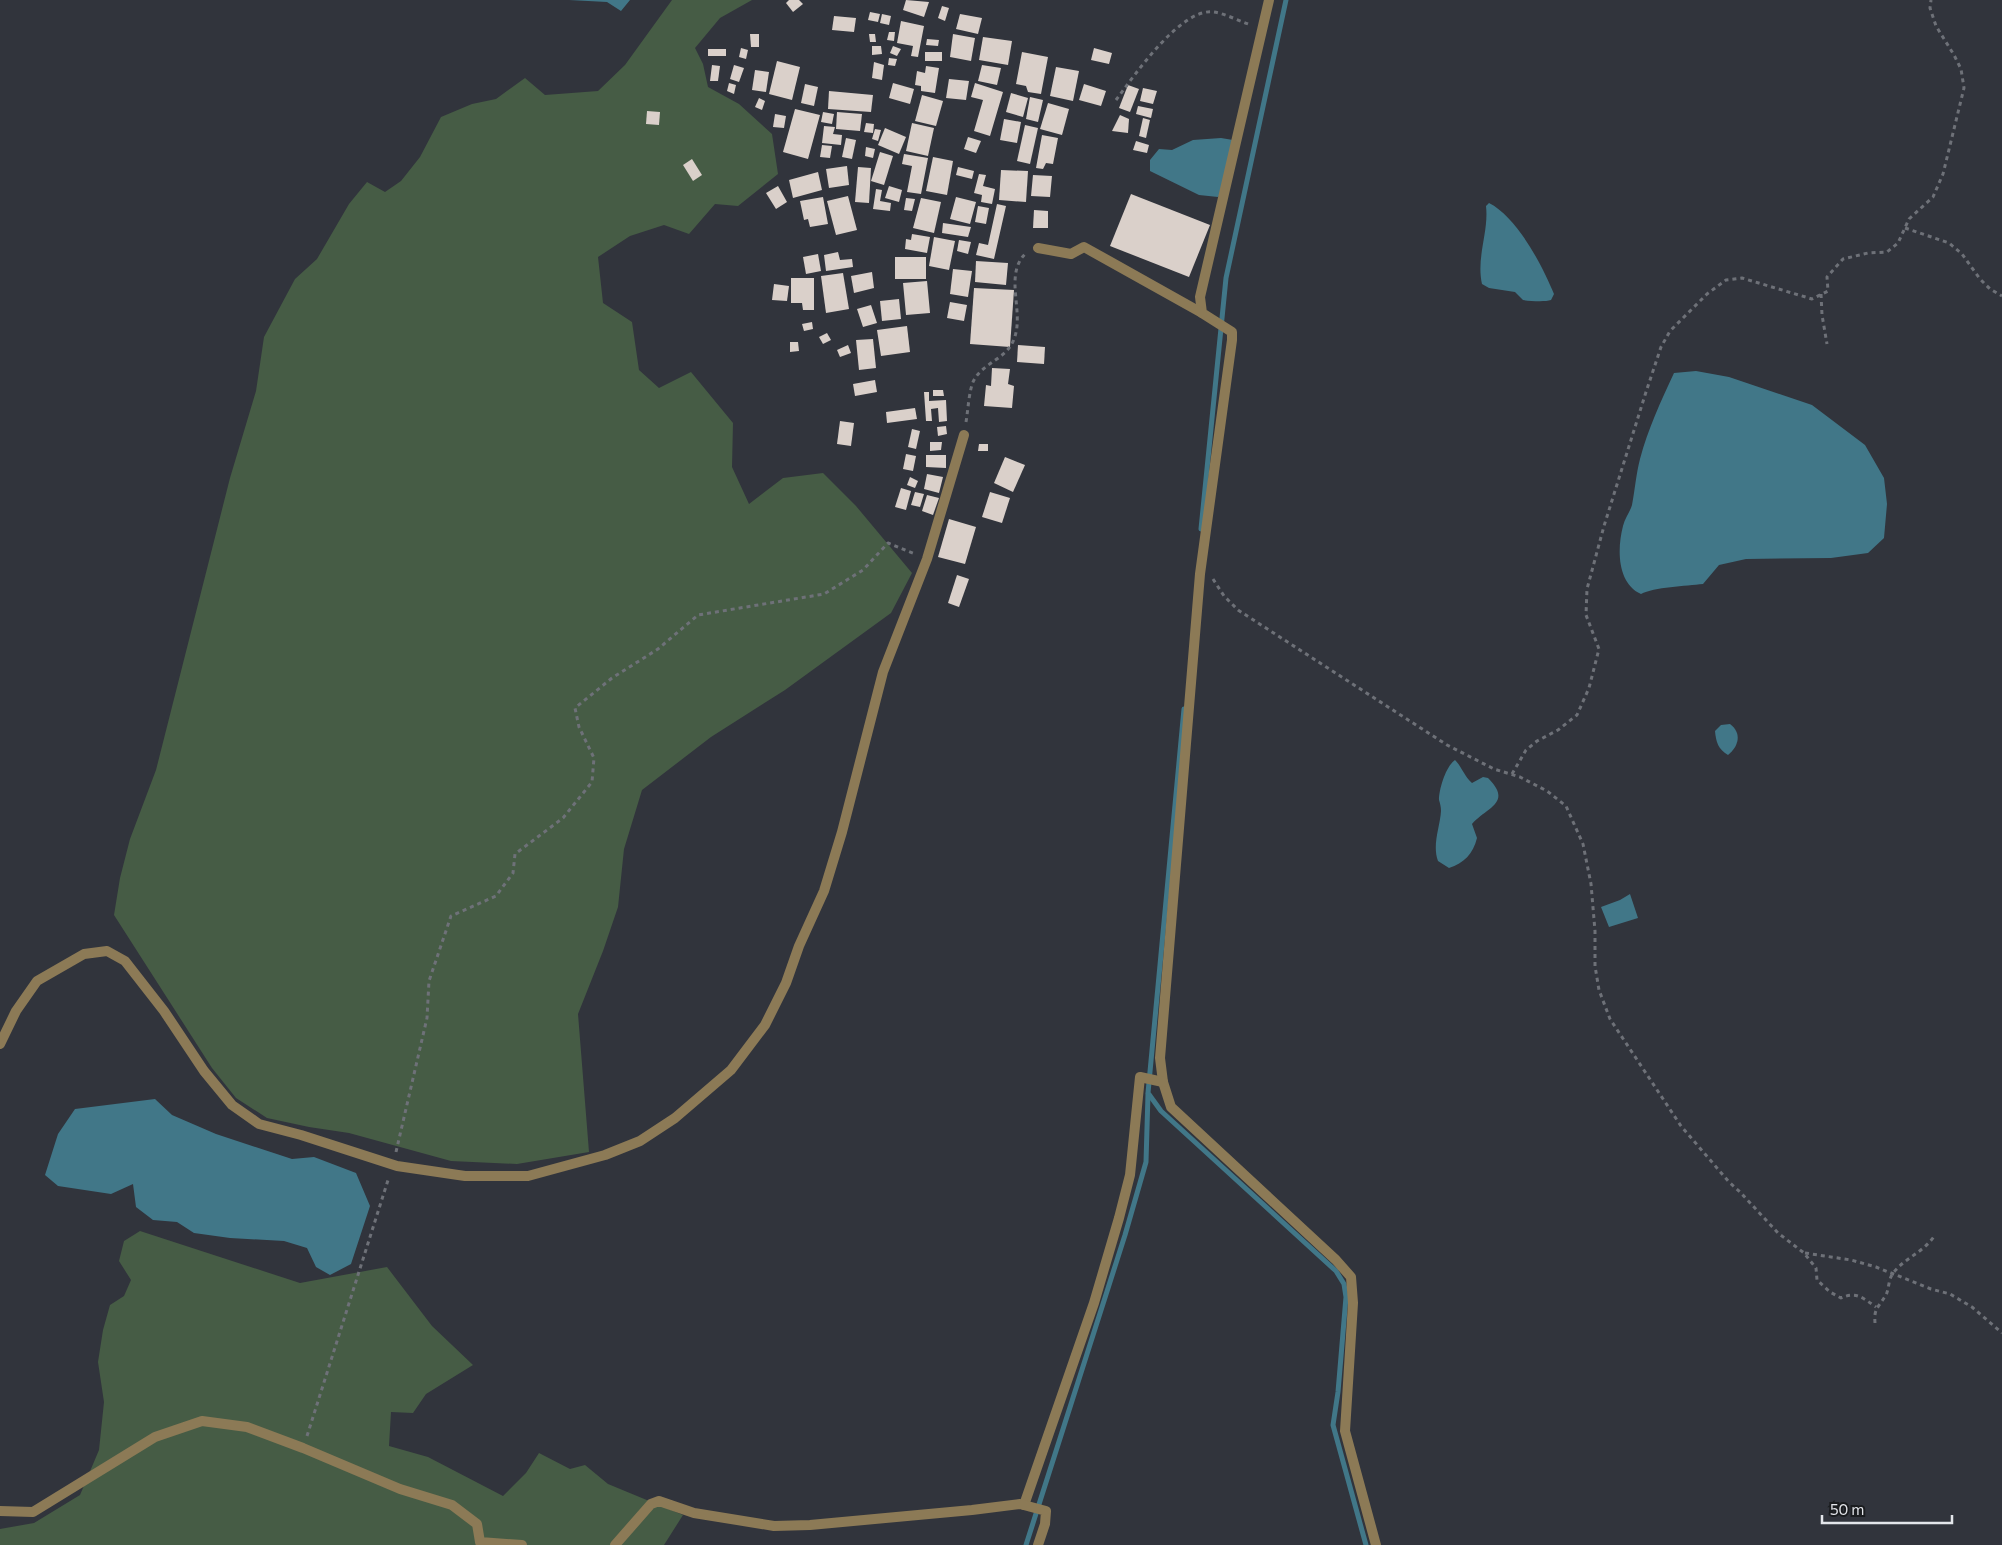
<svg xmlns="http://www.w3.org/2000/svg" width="2002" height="1545" font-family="Commissioner,sans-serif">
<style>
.green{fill:#465c45}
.water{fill:#417788}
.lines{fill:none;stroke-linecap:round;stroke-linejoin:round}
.stream{stroke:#417788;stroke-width:5}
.building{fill:#dad0ca}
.path{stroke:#6e7178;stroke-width:3;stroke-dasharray:4 4;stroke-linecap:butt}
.street{stroke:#8c7a56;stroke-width:10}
</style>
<rect width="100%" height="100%" fill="#31343c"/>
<g class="green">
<polygon points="672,0 752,0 720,18 695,48 703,64 708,87 739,104 772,134 778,174 738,206 715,204 689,234 664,225 630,236 598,257 603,303 632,322 639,370 659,388 691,372 733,423 732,467 749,504 783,478 823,473 856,506 912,573 891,613 785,690 711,737 642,790 624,849 618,907 603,951 578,1014 589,1152 517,1164 451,1161 349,1133 309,1127 267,1118 236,1098 212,1068 114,915 120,878 130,839 156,770 230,478 256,391 264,337 295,279 317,259 349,204 367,182 385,192 401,181 420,157 441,117 472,104 496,99 525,78 545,95 598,91 625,65"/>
<polygon points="140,1231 300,1283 387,1267 432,1326 473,1365 426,1394 413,1413 391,1412 389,1446 428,1457 503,1496 526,1473 539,1453 570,1469 585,1465 608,1484 683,1515 664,1545 0,1545 0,1529 34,1523 80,1495 99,1450 104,1402 98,1362 103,1330 110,1305 124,1296 131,1280 119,1261 124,1241"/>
</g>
<g class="water">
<polygon points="569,0 630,0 621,11 607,2"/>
<polygon points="1221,138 1233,140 1227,184 1218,197 1199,195 1150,171 1150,160 1159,149 1172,150 1193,140"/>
<path d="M 1489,203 C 1517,217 1542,265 1554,294 L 1551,300 C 1545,302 1530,301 1523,300 L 1515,292 L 1489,288 L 1482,284 C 1476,257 1489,232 1486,206 Z"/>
<path d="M 1696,371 L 1729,377 L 1812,405 L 1865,445 L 1884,478 L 1887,504 L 1884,538 L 1868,553 L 1831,558 L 1746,559 L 1719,565 L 1703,584 C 1686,586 1654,587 1641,594 C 1617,583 1617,549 1623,526 C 1625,518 1630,512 1632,505 C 1635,490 1636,474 1640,459 C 1648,429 1661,401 1674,373 Z"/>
<path d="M 1730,724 C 1742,733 1739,746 1728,755 C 1718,749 1716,742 1715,731 L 1721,725 Z"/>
<path d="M 1455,760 C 1462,767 1464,776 1472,783 L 1483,777 L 1488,778 C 1513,803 1487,807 1472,824 L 1477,838 C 1473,854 1464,863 1449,868 L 1438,861 C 1432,845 1440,827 1441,811 C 1441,807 1440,803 1439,800 C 1439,789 1446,766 1455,760 Z"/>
<polygon points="1630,894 1638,918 1609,927 1601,907 1620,900"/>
<polygon points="155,1099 172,1115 216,1134 292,1159 314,1157 356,1173 370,1206 351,1264 330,1275 316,1267 307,1248 284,1241 230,1238 194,1233 177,1222 153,1220 136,1207 133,1184 111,1194 58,1186 45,1175 58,1134 75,1109"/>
</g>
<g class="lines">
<g class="stream">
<polyline points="1201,529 1226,278 1286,0"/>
<polyline points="1184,709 1148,1093 1161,1111 1336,1271 1344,1284 1346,1297 1338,1392 1333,1425 1366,1545"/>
<polyline points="1026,1545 1125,1235 1146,1162 1148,1094"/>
</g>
</g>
<g class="building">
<polygon points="789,0 799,0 803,4 793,12 786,3"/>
<polygon points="906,0 929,2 924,17 903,10"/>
<polygon points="942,6 949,8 945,21 938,18"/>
<polygon points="870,12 880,14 878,22 868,20"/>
<polygon points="882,14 891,16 889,25 880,23"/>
<polygon points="960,14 982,18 978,34 956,29"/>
<polygon points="834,16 856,18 854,32 832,30"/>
<polygon points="901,21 924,26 918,57 911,56 913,46 897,43"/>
<polygon points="889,32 895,32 894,41 887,40"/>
<polygon points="750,34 759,34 759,47 751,47"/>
<polygon points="869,34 875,34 876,42 870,42"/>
<polygon points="953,34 975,38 971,61 950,57"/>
<polygon points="983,37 1012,41 1008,65 979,60"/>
<polygon points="927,39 939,40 938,46 926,45"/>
<polygon points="872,46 881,46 882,54 872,55"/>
<polygon points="893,46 901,49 897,56 890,53"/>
<polygon points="741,48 748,50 746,59 739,57"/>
<polygon points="1094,48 1112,53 1109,64 1091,60"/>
<rect x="708" y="49" width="18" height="7"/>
<rect x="925" y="52" width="17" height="9"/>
<polygon points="1022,52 1048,57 1041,94 1028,92 1026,86 1016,84"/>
<polygon points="889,58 897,59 895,66 888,65"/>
<polygon points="777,61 800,67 792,100 769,94"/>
<polygon points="874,62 884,65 882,80 872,78"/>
<polygon points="712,65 720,66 718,81 710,81"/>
<polygon points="734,65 744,68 739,82 730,79"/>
<polygon points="982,65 1001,68 997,85 978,81"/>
<polygon points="926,66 939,68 935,93 921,91 921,86 915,85 917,71 925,73"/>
<polygon points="1056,67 1079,71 1073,101 1050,96"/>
<polygon points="755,70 769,72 766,92 752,90"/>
<polygon points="949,79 969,81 966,100 946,98"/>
<polygon points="729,83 736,85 734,94 727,91"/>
<polygon points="893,83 914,89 910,104 889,98"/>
<polygon points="975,83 1003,92 990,136 974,131 983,100 971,97"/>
<polygon points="805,84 818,87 814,106 801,103"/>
<polygon points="1084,84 1106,91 1101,106 1079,100"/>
<polygon points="1128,85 1139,89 1130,112 1119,108"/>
<polygon points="1143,88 1157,91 1153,104 1140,101"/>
<polygon points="829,91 873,95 871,112 828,109"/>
<polygon points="1011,93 1028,98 1023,117 1006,112"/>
<polygon points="922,95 943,101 936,126 915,121"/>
<polygon points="1030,97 1043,100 1038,122 1026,119"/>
<polygon points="759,98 765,101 762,110 755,107"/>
<polygon points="1048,103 1069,109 1062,135 1040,129"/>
<polygon points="1138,106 1153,109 1151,118 1136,114"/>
<polygon points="795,109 820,115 808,159 783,152"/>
<polygon points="647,111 660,112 659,125 646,124"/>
<polygon points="823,112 834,114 832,124 821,122"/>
<polygon points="837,112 862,114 860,131 836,129"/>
<polygon points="775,114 786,116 784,128 773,127"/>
<polygon points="1120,115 1129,119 1128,133 1112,131"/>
<polygon points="1143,118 1150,120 1146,138 1139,136"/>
<polygon points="1004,119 1021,122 1017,143 1000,140"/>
<polygon points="866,123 874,124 873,133 864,132"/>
<polygon points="912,123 934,128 928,156 906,151"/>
<polygon points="1025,125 1038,128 1030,164 1017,161"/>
<polygon points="824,126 835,127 833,134 842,135 841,145 822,143"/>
<polygon points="885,128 906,137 899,154 878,145"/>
<polygon points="875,129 881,130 878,141 872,139"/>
<polygon points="1042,135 1058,138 1053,164 1046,163 1043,169 1036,168"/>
<polygon points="968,137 981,141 976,153 964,149"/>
<polygon points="846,138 856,140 852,159 842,157"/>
<polygon points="1136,141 1149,145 1147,153 1133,150"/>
<polygon points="822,145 832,146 830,158 820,157"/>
<polygon points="866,147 875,149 873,158 865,156"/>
<polygon points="880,152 893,156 884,185 871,181"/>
<polygon points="904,154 928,158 921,194 907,192 912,166 902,164"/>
<polygon points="933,157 953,161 947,195 926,191"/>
<polygon points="692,159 702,175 693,181 683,165"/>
<polygon points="847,166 849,185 829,188 826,169"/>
<polygon points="858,167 871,168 869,203 855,202"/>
<polygon points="958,167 974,171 972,179 956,175"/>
<polygon points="1001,170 1028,171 1026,202 999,200"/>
<polygon points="818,172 822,190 793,198 789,180"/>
<polygon points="979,174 986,175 983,186 995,189 992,204 981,202 982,195 974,193"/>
<polygon points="1033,175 1052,176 1050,197 1031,196"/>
<polygon points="778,186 787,202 776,209 766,193"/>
<polygon points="889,186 902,190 899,202 885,198"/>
<polygon points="876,189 882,190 880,201 891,203 890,211 873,209"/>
<polygon points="1131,194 1210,225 1189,277 1110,246"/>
<polygon points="848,196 857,230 836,235 827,201"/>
<polygon points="823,197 828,224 810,227 808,219 804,220 800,201"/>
<polygon points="956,197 976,202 970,224 950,219"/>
<polygon points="906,198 915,199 912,211 904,210"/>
<polygon points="921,198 941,202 934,233 913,228"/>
<polygon points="997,204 1006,206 994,259 976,255 979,243 988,245"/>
<polygon points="978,206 989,208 986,224 975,222"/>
<polygon points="1034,210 1048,211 1048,228 1033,228"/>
<polygon points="943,223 971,227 968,237 942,233"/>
<polygon points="912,234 930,237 927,253 905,249 906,239 911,240"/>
<polygon points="934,237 955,241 949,270 929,266"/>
<polygon points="959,240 971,242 968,254 957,251"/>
<polygon points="838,252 840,260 852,259 853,267 826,271 824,255"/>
<polygon points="818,254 821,271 806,274 803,257"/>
<rect x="895" y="257" width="31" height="22"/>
<polygon points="976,261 1008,263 1006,285 975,282"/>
<polygon points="953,269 972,271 968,297 950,294"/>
<polygon points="872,272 874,288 854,293 851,276"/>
<polygon points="843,273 849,309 826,313 821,276"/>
<polygon points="791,278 814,278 814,310 803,310 802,303 791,303"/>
<polygon points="927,281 930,313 906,315 903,283"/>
<polygon points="774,284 789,286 787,301 772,300"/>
<polygon points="974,288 1014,290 1010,347 970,344"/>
<polygon points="899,299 901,319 882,321 880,301"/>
<polygon points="950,302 967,305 964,321 947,318"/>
<polygon points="871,305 877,323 863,327 857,309"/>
<polygon points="812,322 813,329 804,331 802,324"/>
<polygon points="907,326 910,352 881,356 877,330"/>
<polygon points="827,333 831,340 823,344 819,337"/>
<polygon points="873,339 876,368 859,370 856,340"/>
<polygon points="790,342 798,342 799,351 790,352"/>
<polygon points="848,345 851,353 840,357 837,350"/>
<polygon points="1018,345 1045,347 1044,364 1017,362"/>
<polygon points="992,368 1010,369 1008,384 1014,386 1012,408 984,406 986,385 991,386"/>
<polygon points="875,380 877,392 855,396 853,384"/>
<polygon points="933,390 943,390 944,396 933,396"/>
<polygon points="924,392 929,392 929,401 946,400 947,421 939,422 938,408 931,409 932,421 926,421"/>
<polygon points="915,408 917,419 887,423 886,412"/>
<polygon points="840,421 854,423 851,446 837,444"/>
<polygon points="946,426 947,434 938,436 937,427"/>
<polygon points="912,429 920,431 916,449 908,447"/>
<polygon points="930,442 942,442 941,450 930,451"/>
<polygon points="979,444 988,444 988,451 978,451"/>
<polygon points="906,454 916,456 913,471 903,469"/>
<polygon points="926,455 946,455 946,468 926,467"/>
<polygon points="1005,457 1025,465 1013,492 994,483"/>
<polygon points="927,474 943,477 939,493 924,489"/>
<polygon points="910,477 918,481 915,488 907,485"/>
<polygon points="901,488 911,491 906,510 895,507"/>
<polygon points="915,492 924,494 920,507 911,505"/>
<polygon points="990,492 1010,498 1002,523 982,517"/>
<polygon points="927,495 939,498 933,515 922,511"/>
<polygon points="949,519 976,527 965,564 938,557"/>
<polygon points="957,575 969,579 959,607 948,603"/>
</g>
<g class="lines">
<g class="path">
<path d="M 1116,100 C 1134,76 1181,7 1214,12 C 1226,14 1239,21 1251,25"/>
<polyline points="1905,228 1949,243 1962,254 1980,279 1990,289 2002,296"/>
<polyline points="1821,294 1822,315 1827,344"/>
<path d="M 966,422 C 968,411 969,389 974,380 C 984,362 1007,359 1014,339 C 1025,312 1003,275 1026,253"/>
<path d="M 1213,579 L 1224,596 L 1238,610 L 1447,745 L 1494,769 L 1520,777 L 1547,791 L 1566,806 L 1583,844 L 1591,884 L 1595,931 L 1595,966 L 1599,990 L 1610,1019 L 1681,1126 L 1729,1182 L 1740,1192 L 1778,1233 L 1804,1253 L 1816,1268 L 1817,1280 L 1830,1292 L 1841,1298 C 1856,1291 1863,1298 1876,1307"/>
<polyline points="1512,774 1526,750 1537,741 1558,730 1577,715 1589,688 1599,649 1586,615 1587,589 1604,526 1646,392 1661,347 1670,331 1707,294 1726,280 1742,278 1812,299 1828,291 1827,277 1843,259 1868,253 1887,252 1898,243 1909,219 1933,197 1943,174 1964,88 1961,69 1954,55 1936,26 1930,8 1931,0"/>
<polyline points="396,1152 427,1018 429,981 451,916 496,896 513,873 515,854 563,818 592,782 594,758 579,727 575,708 612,678 658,649 698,615 824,594 863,570 888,543 915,554"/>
<polyline points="1805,1253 1851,1260 1876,1267 1931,1289 1950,1294 1972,1307 2002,1333"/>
<path d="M 1875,1323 C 1874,1309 1877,1309 1884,1298 C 1890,1291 1887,1280 1894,1272 C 1905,1258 1924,1252 1935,1235"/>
<polyline points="307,1436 389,1177"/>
</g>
<g class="street">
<polyline points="1269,0 1200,297 1202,313 1232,332 1232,340 1200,574 1160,1058 1163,1082 1171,1107 1336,1260 1351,1277 1353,1303 1345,1431 1376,1545"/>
<polyline points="1038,248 1071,254 1084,247 1202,313"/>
<polyline points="0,1044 16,1011 37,981 84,954 107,951 125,961 164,1011 204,1071 232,1105 259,1124 301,1135 397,1166 465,1176 528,1176 605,1155 640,1141 675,1118 731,1070 765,1025 786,983 799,946 824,891 842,832 883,672 927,559 964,435"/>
<polyline points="1024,1505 1094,1303 1119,1218 1130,1175 1140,1077 1163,1082"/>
<polyline points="0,1511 33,1512 155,1437 202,1421 247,1427 303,1448 400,1489 452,1505 477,1524 480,1542 522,1545"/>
<polyline points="615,1545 651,1504 659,1501 694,1513 774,1526 810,1525 972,1510 1020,1504 1046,1511 1045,1524 1038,1545"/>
</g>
</g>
<path d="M1822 1515v8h130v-8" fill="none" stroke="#e4e6eb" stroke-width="2.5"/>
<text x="1830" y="1515" font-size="15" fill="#e4e6eb" stroke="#1a1c1f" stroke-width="4" paint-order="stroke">50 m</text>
</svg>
